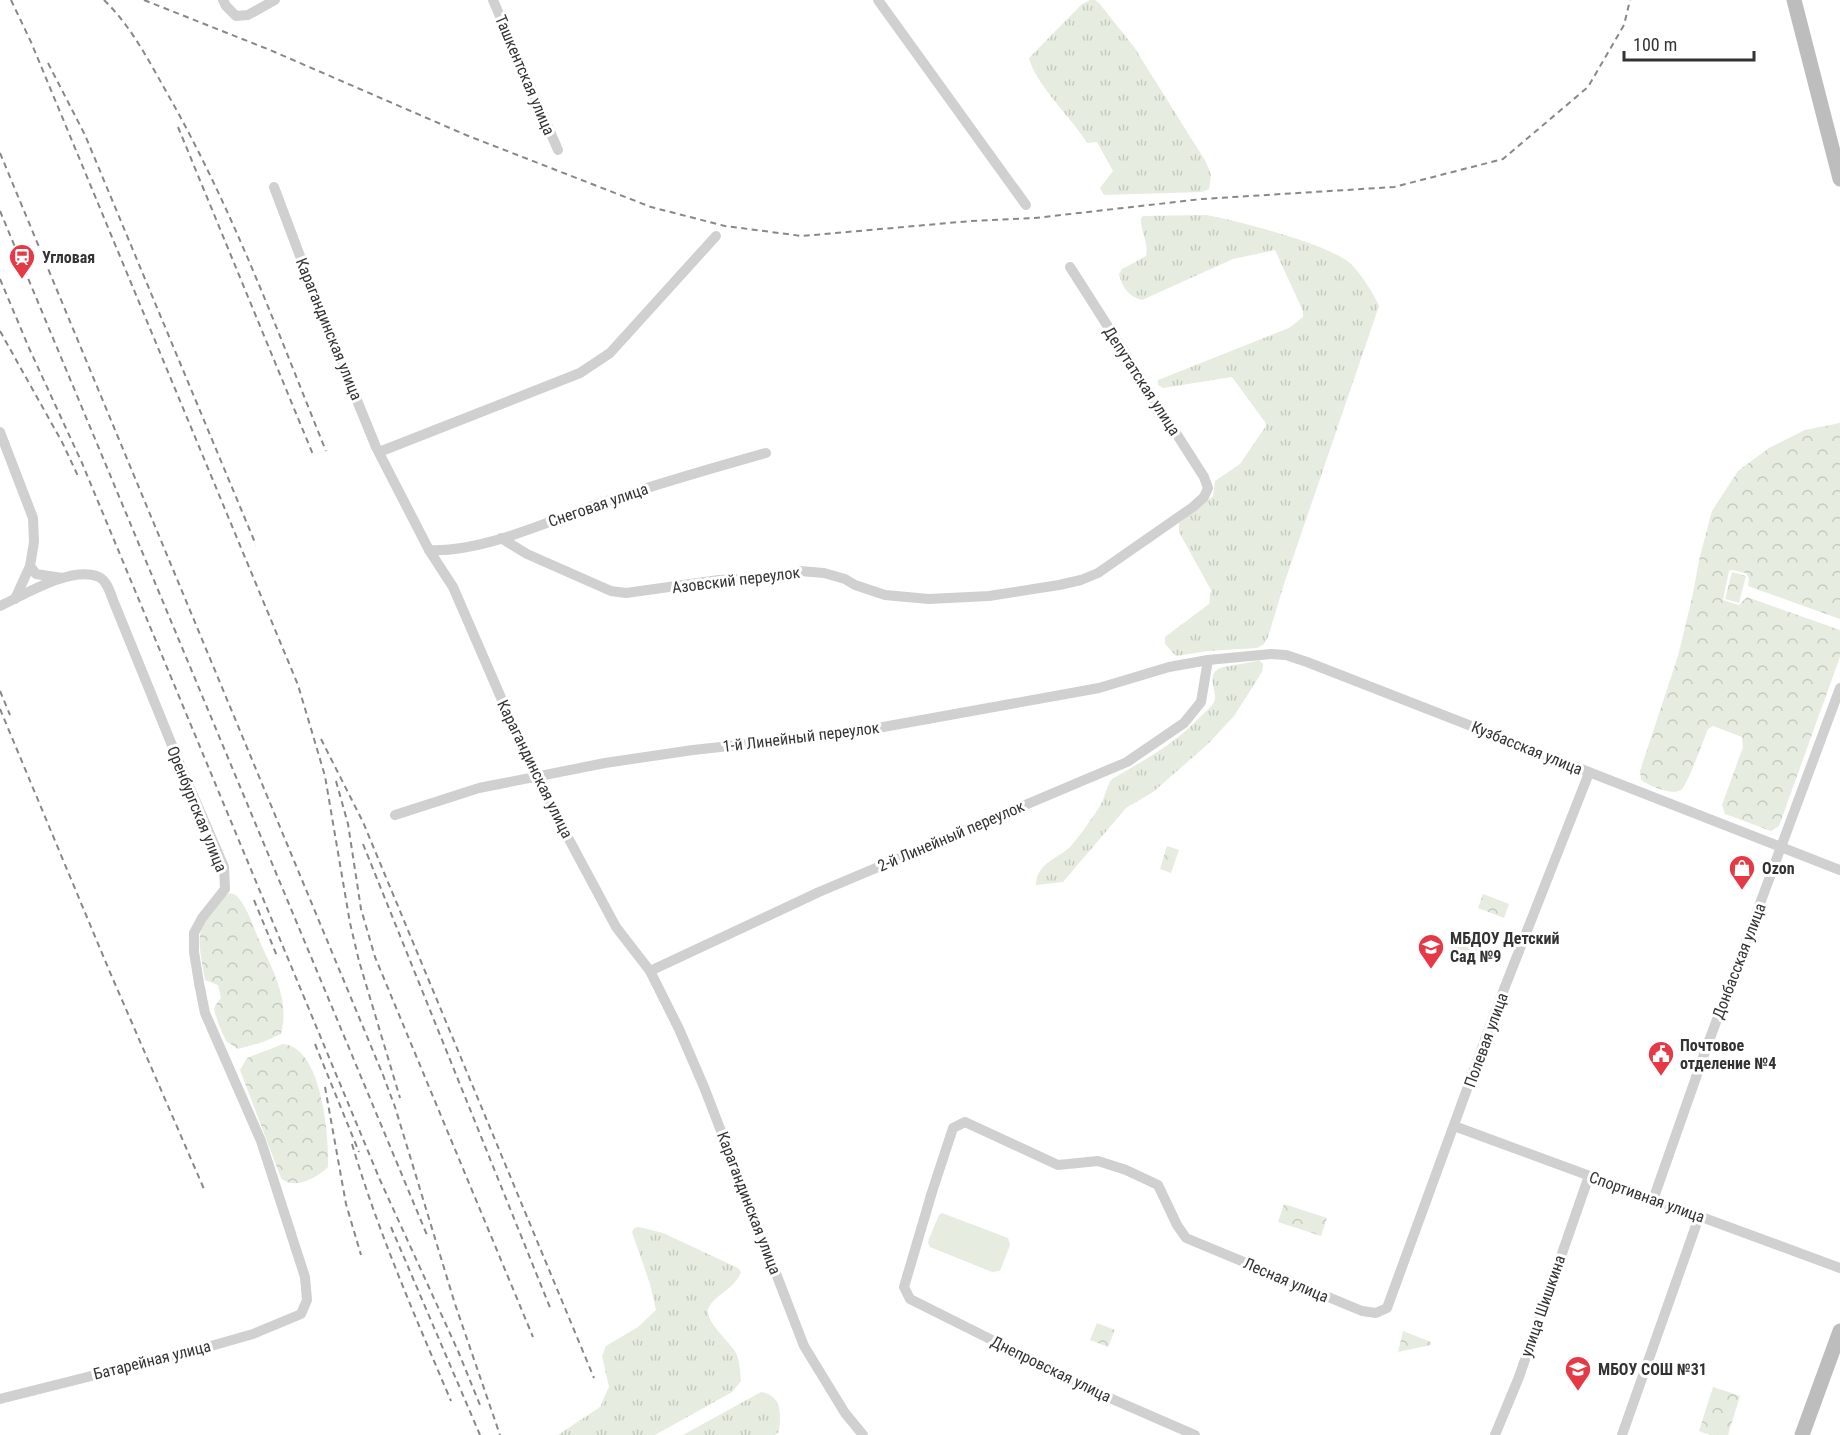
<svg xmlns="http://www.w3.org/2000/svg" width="1840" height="1435" font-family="'Roboto Condensed',sans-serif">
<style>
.grass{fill:url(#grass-tufts)}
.forest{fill:url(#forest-crowns)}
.pitch{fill:#e6ecdf}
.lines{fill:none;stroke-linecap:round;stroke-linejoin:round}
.minor{stroke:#d0d0d0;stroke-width:10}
.secondary{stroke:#bdbdbd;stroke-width:15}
.rail{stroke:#888;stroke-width:2;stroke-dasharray:6 4.5;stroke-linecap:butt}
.labels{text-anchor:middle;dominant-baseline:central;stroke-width:6;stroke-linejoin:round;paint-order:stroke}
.street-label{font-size:16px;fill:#333;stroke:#fff}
.poi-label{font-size:16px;font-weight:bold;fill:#333;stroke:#fff;text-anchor:start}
</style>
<defs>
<pattern id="grass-tufts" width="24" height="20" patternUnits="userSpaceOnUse" patternTransform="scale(1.5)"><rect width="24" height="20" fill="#e6ecdf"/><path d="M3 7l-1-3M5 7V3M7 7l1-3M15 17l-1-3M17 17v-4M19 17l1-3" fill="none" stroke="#c6cbc0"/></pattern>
<pattern id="forest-crowns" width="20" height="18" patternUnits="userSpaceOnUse" patternTransform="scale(1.5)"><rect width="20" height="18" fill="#e6ecdf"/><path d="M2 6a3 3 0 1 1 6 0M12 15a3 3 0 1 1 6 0" fill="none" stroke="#c6cbc0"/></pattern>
</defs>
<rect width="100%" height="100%" fill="#fff"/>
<g class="grass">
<path d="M 1090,0 L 1095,0 L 1099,3 L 1134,47 L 1206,162 L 1211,175 L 1209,189 L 1202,192 L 1104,195 L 1100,188 L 1113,171 L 1097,142 L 1087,143 C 1072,118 1035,84 1029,58 L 1082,4 Z"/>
<path d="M 1206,215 C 1236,220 1331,245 1351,264 C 1359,271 1376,297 1379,306 L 1284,584 L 1268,637 L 1264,644 L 1257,648 L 1208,651 L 1176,656 L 1165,644 L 1165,637 L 1209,604 L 1211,590 L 1179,532 L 1179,523 L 1213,496 L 1215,481 L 1240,464 L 1266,426 L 1265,422 L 1232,377 L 1163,388 L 1158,385 L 1158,380 L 1289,328 L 1303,317 L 1303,311 L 1275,250 L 1233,259 L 1142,300 C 1129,297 1122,287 1119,274 L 1122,269 L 1146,256 C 1149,243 1140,231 1141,218 L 1143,216 Z"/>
<path d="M 1259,660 L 1263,664 L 1262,672 L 1234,716 L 1208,744 L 1153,792 L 1126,808 L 1063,882 L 1036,885 C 1037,862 1057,860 1071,846 C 1079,837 1098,811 1103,800 C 1106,792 1107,786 1112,779 C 1143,761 1175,744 1200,717 C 1204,713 1209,709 1213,704 C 1220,693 1205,678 1218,669 C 1223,666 1250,663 1259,660 Z"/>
<path d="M 639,1227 L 663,1233 L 738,1268 L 741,1272 C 734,1290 717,1293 709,1307 C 702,1319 730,1342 736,1353 C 740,1361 740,1372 741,1381 L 732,1392 L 655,1435 L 558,1435 L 600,1407 L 609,1387 L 602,1356 L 606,1346 L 638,1327 L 656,1310 L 650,1284 L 632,1232 L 634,1228 Z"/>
<path d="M 761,1392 C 782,1395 781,1415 779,1432 L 775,1435 L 683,1435 Z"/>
</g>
<g class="forest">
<path d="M 1840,423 L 1840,619 L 1748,586 L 1749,578 L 1746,573 L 1732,570 L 1729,571 L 1723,600 L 1739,605 L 1747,597 L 1840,630 L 1840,657 L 1779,826 L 1771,831 L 1725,814 L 1722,805 L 1743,747 L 1742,737 L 1713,726 L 1708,729 C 1703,741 1688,784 1681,790 C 1672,796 1648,785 1641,780 L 1640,771 L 1678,656 L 1692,598 L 1700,556 L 1712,511 L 1738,471 L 1769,448 L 1805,430 Z"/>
<polygon points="1732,572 1746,576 1739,603 1725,599"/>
<polygon points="1167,846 1179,850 1171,873 1160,869"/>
<path d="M 230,893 L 236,895 C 248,908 252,924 259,940 C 273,971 290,999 281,1034 L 263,1042 L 238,1049 L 226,1041 L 219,1025 L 214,1010 L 215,1006 L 221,998 L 218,985 L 205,980 C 203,967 197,942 201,931 C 205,917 217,906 226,895 Z"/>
<polygon points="1483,894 1509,904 1504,918 1478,908"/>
<path d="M 283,1044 C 322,1047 329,1137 328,1167 C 318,1177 294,1191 281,1178 L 240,1070 L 247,1058 Z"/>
<polygon points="1284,1204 1327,1218 1321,1236 1278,1222"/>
<polygon points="1097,1323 1115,1330 1108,1347 1090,1340"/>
<polygon points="1403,1331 1431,1342 1431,1345 1398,1352"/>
<polygon points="1713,1387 1740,1396 1728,1435 1710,1435 1699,1431"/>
</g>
<g class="pitch">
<polygon points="1460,942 1486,952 1482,961 1456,951"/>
<polygon points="942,1213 1008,1238 1010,1245 1000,1271 992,1272 930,1247 928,1243 929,1239 939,1215"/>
</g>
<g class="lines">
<g class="minor">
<polyline points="223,0 226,6 236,16 248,15 275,0"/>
<polyline points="493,0 558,150"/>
<polyline points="878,0 1026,205"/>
<polyline points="274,187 323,317 376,447 429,550 453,587 535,776 616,927 650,971 679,1029 704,1087 804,1346 845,1413 863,1435"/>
<polyline points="0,432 33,518 34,542 30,566 36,574 62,578"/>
<polyline points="379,452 580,373 610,353 716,236"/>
<polyline points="501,538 527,554 611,591 626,593 719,580 788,577 800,571 824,573 845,579 855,585 885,595 929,599 989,596 1059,585 1081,580 1098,573 1193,507 1204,497 1208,488 1204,477 1070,267"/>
<path d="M 429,550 C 481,553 546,522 596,505 C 652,485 709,469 766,453"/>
<polyline points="15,599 30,566"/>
<path d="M 0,606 C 24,595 72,565 99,577 C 108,581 111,596 115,605 L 180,765 L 224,867 L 225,889 L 202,918 L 194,933 L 194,952 L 199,983 L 205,1013 L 261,1141 L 305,1277 L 307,1300 L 301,1314 L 253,1334 L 211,1346 L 0,1399"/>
<polyline points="395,815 479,788 605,763 693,750 850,733 1099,688 1169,667 1208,660 1271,654 1286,655 1307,662 1840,870"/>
<polyline points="650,971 819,892 1127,762 1184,723 1201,702 1208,660"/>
<polyline points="1454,1126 1840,1268"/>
<polyline points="1653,1200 1706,1049 1840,688"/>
<polyline points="1195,1435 1096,1392 910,1299 904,1287 932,1192 953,1128 965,1122 1058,1165 1098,1161 1126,1170 1158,1185 1177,1225 1186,1238 1362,1311 1376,1313 1387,1308 1497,1007 1589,773"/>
<polyline points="1495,1435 1519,1377 1589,1176"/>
<polyline points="1622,1435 1699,1217"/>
</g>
<g class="secondary">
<polyline points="1794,0 1840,179"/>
<polyline points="1802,1435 1840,1331"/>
</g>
<g class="rail">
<polyline points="11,0 31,42 298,685 325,776 350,923 359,961 400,1098"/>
<path d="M 104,0 C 131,26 149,61 167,93 C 232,207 277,330 326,451"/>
<polyline points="144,0 270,50 466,135 651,207 725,226 802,236 971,221 1035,218 1202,199 1394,187 1503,159 1588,87 1624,25 1630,0"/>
<polyline points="48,63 85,135 256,545"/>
<polyline points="178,127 314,457"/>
<polyline points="0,153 383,1075 395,1107 455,1304 500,1435"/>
<polyline points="0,211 427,1235"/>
<polyline points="0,279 29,348 82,463 380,1180 458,1351 480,1405"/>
<polyline points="0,331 62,442 78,476"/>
<polyline points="0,691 10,715"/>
<polyline points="0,709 109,970 204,1189"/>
<polyline points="321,739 363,822 594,1378"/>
<polyline points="336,781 348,824 361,909 375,957 533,1337"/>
<polyline points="363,844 551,1310"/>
<polyline points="254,900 277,956"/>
<polyline points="315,1044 359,1152"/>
<polyline points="325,1087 346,1204 361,1255"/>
<path d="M 352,1144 C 378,1232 415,1316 451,1401"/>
<polyline points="391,1227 480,1435"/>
</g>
</g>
<defs>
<g id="station-pin" transform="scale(1.35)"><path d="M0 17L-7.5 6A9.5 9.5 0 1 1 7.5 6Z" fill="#e63946" stroke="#fff"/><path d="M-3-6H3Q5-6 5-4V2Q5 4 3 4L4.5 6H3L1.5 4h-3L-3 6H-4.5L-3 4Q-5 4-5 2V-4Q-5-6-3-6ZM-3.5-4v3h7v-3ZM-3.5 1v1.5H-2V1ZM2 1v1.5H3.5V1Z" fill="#fff"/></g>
<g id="shop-pin" transform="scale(1.35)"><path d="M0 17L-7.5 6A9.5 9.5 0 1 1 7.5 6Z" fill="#e63946" stroke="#fff"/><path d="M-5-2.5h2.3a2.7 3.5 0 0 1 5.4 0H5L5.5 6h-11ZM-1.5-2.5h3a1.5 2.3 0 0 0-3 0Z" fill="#fff"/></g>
<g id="school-pin" transform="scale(1.35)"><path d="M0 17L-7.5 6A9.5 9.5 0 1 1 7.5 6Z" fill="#e63946" stroke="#fff"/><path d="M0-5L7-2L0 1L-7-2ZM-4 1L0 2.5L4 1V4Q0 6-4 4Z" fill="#fff"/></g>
<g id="civic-pin" transform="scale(1.35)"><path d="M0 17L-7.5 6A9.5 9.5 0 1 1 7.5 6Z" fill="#e63946" stroke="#fff"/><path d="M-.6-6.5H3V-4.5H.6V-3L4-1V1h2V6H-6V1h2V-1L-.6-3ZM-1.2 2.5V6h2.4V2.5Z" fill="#fff"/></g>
</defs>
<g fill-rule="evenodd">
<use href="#station-pin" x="22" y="257"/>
<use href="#shop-pin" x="1742" y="868"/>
<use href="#school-pin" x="1431" y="947"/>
<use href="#civic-pin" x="1661" y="1054"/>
<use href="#school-pin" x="1578" y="1369"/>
</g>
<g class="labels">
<g class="street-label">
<text transform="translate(525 75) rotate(67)">Ташкентская улица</text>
<text transform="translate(329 329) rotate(68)">Карагандинская улица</text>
<text transform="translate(1142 381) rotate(57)">Депутатская улица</text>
<text transform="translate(598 505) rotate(-19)">Снеговая улица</text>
<text transform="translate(736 580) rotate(-7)">Азовский переулок</text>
<text transform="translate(801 737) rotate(-7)">1-й Линейный переулок</text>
<text transform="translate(1527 748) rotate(22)">Кузбасская улица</text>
<text transform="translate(535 769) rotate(64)">Карагандинская улица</text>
<text transform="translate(197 809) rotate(68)">Оренбургская улица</text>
<text transform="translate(951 836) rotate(-23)">2-й Линейный переулок</text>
<text transform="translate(1739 961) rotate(-69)">Донбасская улица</text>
<text transform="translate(1486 1040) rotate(-70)">Полевая улица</text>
<text transform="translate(1647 1197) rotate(20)">Спортивная улица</text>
<text transform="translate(749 1203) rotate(69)">Карагандинская улица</text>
<text transform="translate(1286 1280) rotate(23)">Лесная улица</text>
<text transform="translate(1543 1306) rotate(-71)">улица Шишкина</text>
<text transform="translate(152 1360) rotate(-14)">Батарейная улица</text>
<text transform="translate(1051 1369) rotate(26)">Днепровская улица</text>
</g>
<g class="poi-label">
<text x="42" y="257">Угловая</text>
<text x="1762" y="868">Ozon</text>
<text x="1450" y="938">МБДОУ Детский<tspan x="1450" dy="18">Сад №9</tspan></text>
<text x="1680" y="1045">Почтовое<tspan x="1680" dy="18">отделение №4</tspan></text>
<text x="1598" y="1369">МБОУ СОШ №31</text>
</g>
</g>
<path d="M1624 51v9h130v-9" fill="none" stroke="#333333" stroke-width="3"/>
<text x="1633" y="51" font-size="18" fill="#333333" stroke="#ffffff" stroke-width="4.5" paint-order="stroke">100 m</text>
</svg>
